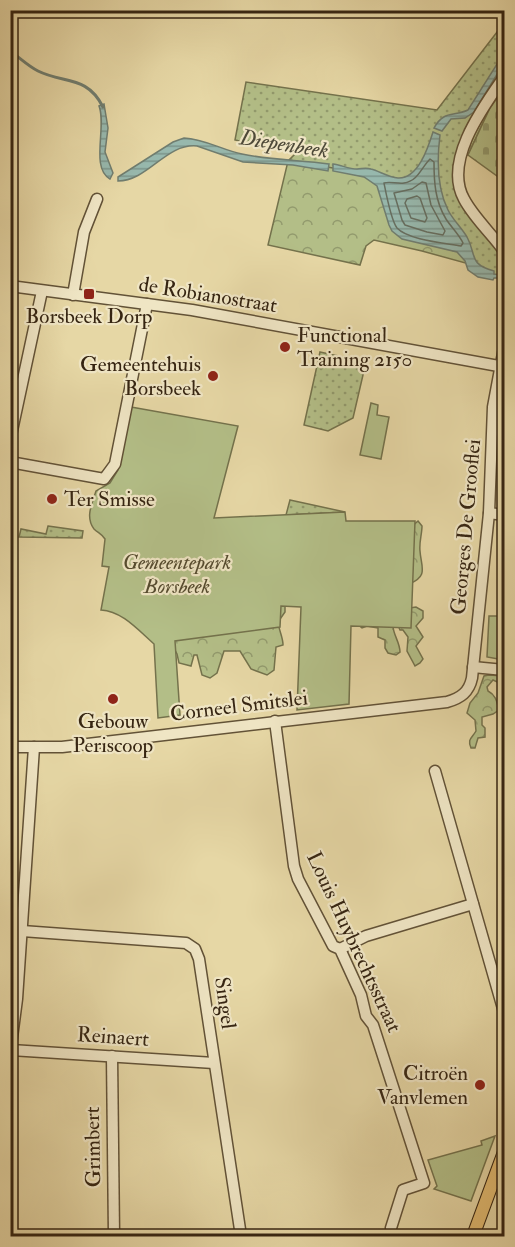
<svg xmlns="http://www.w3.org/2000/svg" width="515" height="1247" font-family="'IM FELL Double Pica',serif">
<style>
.grass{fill:url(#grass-dots);stroke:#74724c;stroke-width:1.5}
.forest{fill:url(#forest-crowns);stroke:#74724c;stroke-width:1.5}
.cemetery{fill:url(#cemetery-stones);stroke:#74724c;stroke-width:1.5}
.green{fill:#b3be87;stroke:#74724c;stroke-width:1.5}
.water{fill:url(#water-rules);stroke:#707d6f;stroke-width:1.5}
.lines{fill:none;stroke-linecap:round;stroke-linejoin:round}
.shore{stroke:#666e60;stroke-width:1.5}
.stream{stroke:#707d6f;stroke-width:3}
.minor-casing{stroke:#625237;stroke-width:13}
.major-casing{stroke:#362512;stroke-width:14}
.minor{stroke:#efe5c4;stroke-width:10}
.major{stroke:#e3bc72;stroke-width:12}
.poi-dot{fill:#8f2418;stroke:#efe5c4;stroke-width:2}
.labels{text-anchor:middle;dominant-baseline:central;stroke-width:4.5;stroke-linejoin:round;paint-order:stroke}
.street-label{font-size:21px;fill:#362512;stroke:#efe5c4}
.poi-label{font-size:21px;fill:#362512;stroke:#efe5c4}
.park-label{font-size:21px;font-style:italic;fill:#554b2f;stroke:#efe5c4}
.water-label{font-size:22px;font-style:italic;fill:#4e4a39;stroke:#efe5c4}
</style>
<defs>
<pattern id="grass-dots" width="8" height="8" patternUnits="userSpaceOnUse" patternTransform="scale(1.5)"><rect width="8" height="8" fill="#b3be87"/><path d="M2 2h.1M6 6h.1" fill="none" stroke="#929a6d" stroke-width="1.8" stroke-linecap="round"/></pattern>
<pattern id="forest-crowns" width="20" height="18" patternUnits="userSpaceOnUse" patternTransform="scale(1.5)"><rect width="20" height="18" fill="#b3be87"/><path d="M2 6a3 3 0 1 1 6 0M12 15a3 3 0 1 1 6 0" fill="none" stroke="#929a6d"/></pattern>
<pattern id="cemetery-stones" width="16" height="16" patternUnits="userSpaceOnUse" patternTransform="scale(1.5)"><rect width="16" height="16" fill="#b3be87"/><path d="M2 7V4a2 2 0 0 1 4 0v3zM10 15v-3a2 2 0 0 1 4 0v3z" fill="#929a6d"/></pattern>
<pattern id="water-rules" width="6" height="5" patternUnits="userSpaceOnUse" patternTransform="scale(1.5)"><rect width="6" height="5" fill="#97b8ad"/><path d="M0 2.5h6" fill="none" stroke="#7c958b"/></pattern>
</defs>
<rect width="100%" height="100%" fill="#e6d7a5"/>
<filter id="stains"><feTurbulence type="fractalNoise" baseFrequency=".00333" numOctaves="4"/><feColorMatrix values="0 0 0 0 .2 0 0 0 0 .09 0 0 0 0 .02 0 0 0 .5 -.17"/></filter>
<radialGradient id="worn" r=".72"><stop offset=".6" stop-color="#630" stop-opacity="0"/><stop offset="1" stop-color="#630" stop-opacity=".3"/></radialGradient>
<g class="grass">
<polygon points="504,23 504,88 490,108 468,155 459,150 455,181 493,245 504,260 504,276 486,274 361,173 288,161 300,149 261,146 235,140 246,82 437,110"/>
<polygon points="320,352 366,362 353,418 328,431 304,425"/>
<polygon points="290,500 345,512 286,515"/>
<polygon points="48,526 83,531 82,538 19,537 21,529 46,534"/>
</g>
<g class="forest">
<polygon points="288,161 359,172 437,223 469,264 422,251 374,240 366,246 360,265 268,245"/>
<path d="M 418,521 L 422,526 C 422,534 419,542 420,551 C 421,567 429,576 409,584 L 396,610 L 416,607 L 423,611 L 423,618 L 416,626 L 423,637 L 416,646 L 423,659 L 420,663 L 415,666 L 407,651 L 408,637 L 403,630 L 400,630 L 397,623 L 393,624 C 392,633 400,642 400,652 L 396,655 L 388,653 L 385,648 L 385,640 L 378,637 L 378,628 L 367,626 L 362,628 L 356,623 L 285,598 L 285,612 L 278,622 C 279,631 283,637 283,645 L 276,647 L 274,670 L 267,675 L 251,669 L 240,651 L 224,651 L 217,673 L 210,678 L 202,675 L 197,655 L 194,655 L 191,666 L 179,663 L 177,654 L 170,641 L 411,527 Z"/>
<path d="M 489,675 L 504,676 L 504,685 L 493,680 L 487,687 L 488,691 C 496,695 497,702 499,710 L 493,714 L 482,717 L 482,725 L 485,728 L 485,737 L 478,738 L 475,748 L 471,748 C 467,739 472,738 476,731 L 475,720 L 467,713 L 470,703 L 478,693 L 484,676 Z"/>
</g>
<polygon class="cemetery" points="504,88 504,181 468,155 490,108"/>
<g class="green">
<polygon points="371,403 378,405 377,415 389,417 381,459 360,455"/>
<path d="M 131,407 L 238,426 L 214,518 L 345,512 L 346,521 L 415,521 L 411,628 L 351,626 L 349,704 L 297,710 L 301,607 L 281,606 L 280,627 L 175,641 L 180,715 L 158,718 L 154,644 C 138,630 122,611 101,610 L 109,567 L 102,566 L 105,539 C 102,534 98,533 94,529 C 85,517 92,504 96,491 L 110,483 L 118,470 Z"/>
<polygon points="489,616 504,616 504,660 487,657"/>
<polygon points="495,1136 471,1201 434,1189 437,1186 428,1160 482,1145 481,1141"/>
</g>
<g class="water">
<path d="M 504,53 L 504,63 L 474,112 L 465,118 L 451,119 L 442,131 L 434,128 C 444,110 453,117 468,110 Z"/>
<path d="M 104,104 L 108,128 L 105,152 L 113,173 L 110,179 C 90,168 107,126 99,106 Z"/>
<path d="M 433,132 L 440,135 C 437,159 437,188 448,210 C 453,220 461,227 467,237 C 477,255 468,264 494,271 L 494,274 L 503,275 L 503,278 L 494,278 L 493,280 L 478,277 L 468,270 L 465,261 L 457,252 L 402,239 L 392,231 L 389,225 L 377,186 L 364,177 L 333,171 L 333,164 C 341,165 349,169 357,169 C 362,169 365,167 371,169 C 379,171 388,177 398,178 C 418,179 428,148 433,132 Z"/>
<path d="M 184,138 C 205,139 222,150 242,154 C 270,160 301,160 329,164 L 328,171 L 293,165 L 243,162 L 197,146 C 166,143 148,181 118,181 L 118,177 L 173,142 Z"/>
</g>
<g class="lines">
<g class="shore">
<path d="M 430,159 L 434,162 C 434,182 435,201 446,219 C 451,227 459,234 463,243 L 461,246 C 445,243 408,240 397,228 C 391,220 386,193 384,183 C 390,181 397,184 404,183 C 418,181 421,168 430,159 Z"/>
<polygon points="422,182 426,183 431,205 445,231 443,235 427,232 405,225 402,220 394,193 412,189"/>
<polygon points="417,196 420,198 427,218 425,222 411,218 405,203 407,199"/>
</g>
<path class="stream" d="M 10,51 C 19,57 28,66 38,71 C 64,84 87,75 103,107"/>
<g class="minor-casing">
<g id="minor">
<path d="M 504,77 C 483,107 443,161 464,199 C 474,218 492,234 504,251"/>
<polyline points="10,286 192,310 504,367"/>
<polyline points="73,295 84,232 97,199"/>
<polyline points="10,440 42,291"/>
<polyline points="10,462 104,479 115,464 147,304"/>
<polyline points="489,513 504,515"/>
<polyline points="473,667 504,670"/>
<polyline points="275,721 294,866 298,879 333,946 340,949 361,995 366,1016 373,1025 424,1183 403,1190 391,1228"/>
<path d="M 10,747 L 62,747 L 447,702 C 461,698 469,692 472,678 L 489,513 L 493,407 L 504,348"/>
<polyline points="435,771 504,1012"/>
<polyline points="22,931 186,943 195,949 199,959 241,1236"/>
<polyline points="340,949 366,936 473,904"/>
<polyline points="11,1050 214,1063"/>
<polyline points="10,1053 17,999 34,747"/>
<polyline points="112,1056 114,1236"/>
</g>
</g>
<g class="major-casing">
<polyline id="major" points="473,1236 504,1152"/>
</g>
<use href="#minor" class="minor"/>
<use href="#major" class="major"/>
</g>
<g class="poi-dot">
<rect x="83" y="288" width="12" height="12" rx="3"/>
<circle cx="285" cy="347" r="6"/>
<circle cx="213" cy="376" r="6"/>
<circle cx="52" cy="499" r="6"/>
<circle cx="113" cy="699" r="6"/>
<circle cx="480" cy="1085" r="6"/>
</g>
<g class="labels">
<g class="street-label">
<text transform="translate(208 295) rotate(9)">de Robianostraat</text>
<text transform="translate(466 527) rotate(-85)">Georges De Grooflei</text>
<text transform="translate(239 706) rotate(-7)">Corneel Smitslei</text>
<text transform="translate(354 942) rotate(65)">Louis Huybrechtsstraat</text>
<text transform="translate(225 1003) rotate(82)">Singel</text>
<text transform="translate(113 1037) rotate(4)">Reinaert</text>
<text transform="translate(93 1147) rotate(-91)">Grimbert</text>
</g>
<g class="poi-label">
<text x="89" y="316">Borsbeek Dorp</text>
<text x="297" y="335" text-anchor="start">Functional<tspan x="297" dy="24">Training 2150</tspan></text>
<text x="201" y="364" text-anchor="end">Gemeentehuis<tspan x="201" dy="24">Borsbeek</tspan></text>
<text x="64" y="499" text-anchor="start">Ter Smisse</text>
<text x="113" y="721">Gebouw<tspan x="113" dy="24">Periscoop</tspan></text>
<text x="468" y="1073" text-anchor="end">Citroën<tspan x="468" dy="24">Vanvlemen</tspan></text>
</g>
<g class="park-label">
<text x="177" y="562">Gemeentepark<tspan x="177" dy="24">Borsbeek</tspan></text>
</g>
<g class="water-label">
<text transform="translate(284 144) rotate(9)">Diepenbeek</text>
</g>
</g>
<rect width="515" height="1247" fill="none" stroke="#e6d7a5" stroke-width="36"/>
<rect x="12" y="12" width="491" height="1223" fill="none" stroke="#362512" stroke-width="3"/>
<rect x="18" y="18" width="479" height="1211" fill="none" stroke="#362512" stroke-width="1.5"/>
<rect width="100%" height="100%" filter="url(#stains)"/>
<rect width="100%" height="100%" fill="url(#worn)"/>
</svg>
